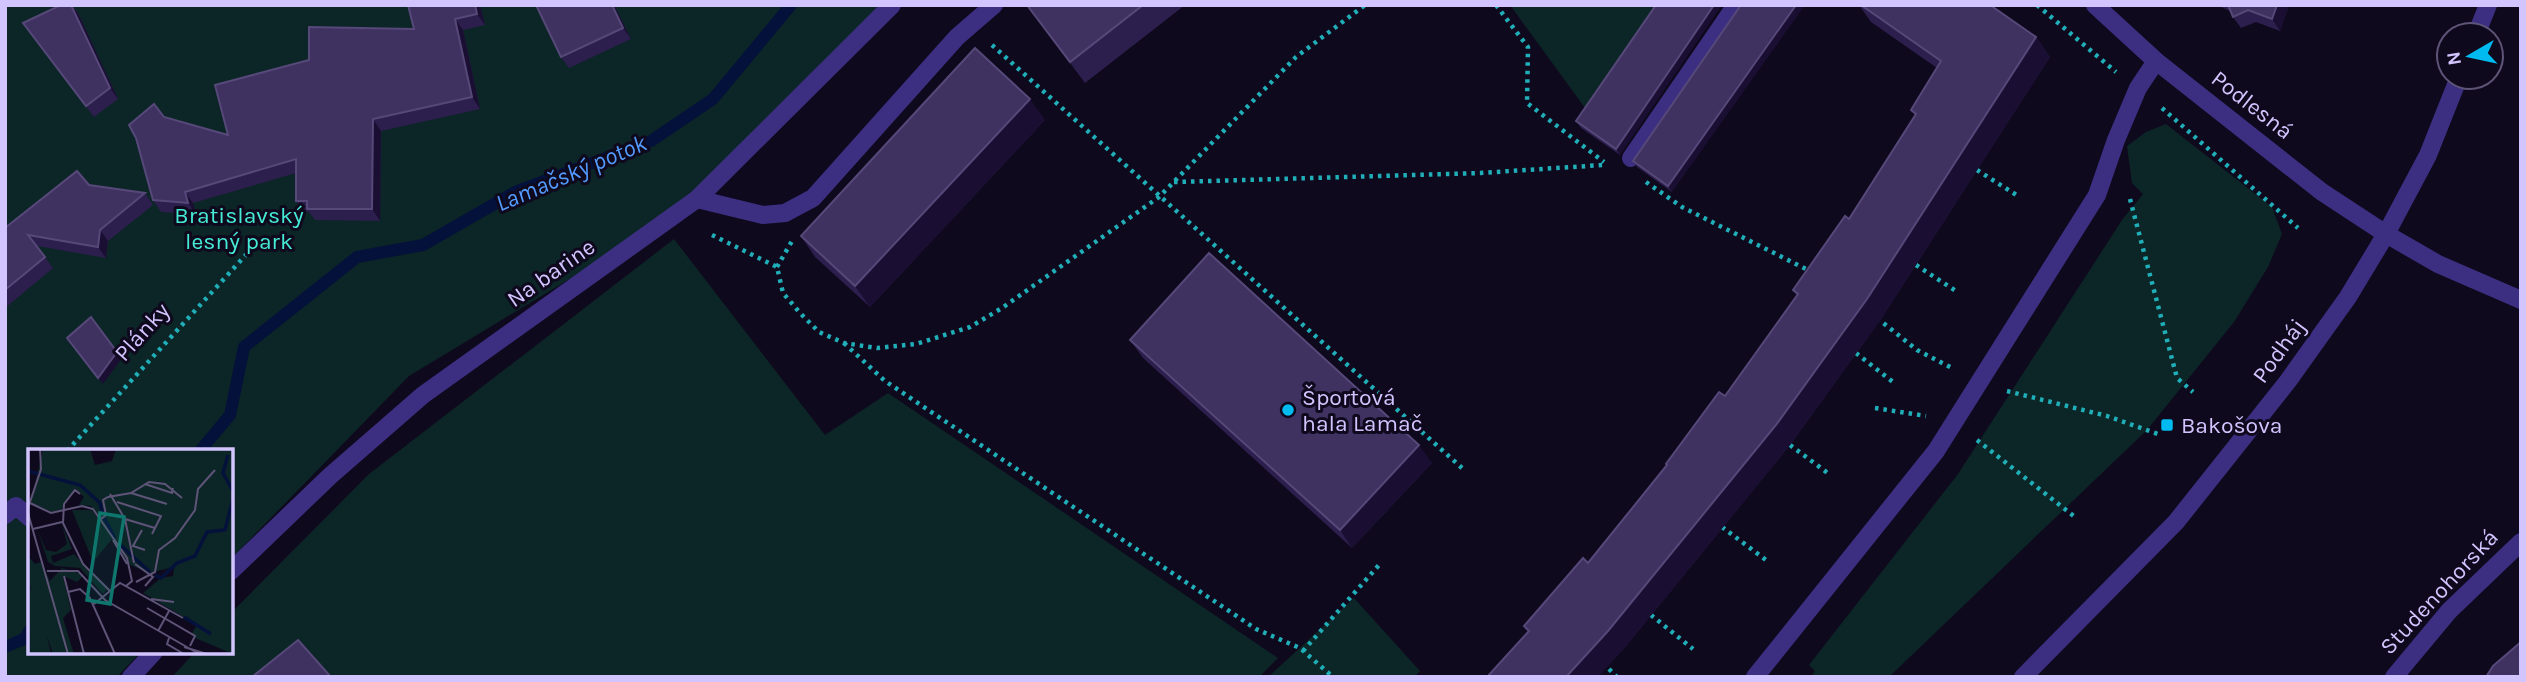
<svg xmlns="http://www.w3.org/2000/svg" width="2526" height="682" font-family="Karla,sans-serif">
<style>
.green{fill:#0c2527}
.lines{fill:none;stroke-linecap:round;stroke-linejoin:round}
.stream{stroke:#04113b;stroke-width:12}
.path{stroke:#20afb8;stroke-width:4.5;stroke-dasharray:3.5 5;stroke-linecap:butt}
.service{stroke:#3c2f81;stroke-width:18}
.minor{stroke:#3c2f81;stroke-width:18}
.tertiary{stroke:#3c2f81;stroke-width:18}
.wall{fill:#2d1f4d}
.shaded-wall{fill:#1a0f32}
.building{fill:#3f3160;stroke:#564879;stroke-width:2}
.poi-dot{fill:#00bbf0;stroke:#0f091d;stroke-width:2.5}
.labels{text-anchor:middle;dominant-baseline:central;stroke-width:6;stroke-linejoin:round;paint-order:stroke}
.street-label{font-size:23px;fill:#d2c5ff;stroke:#0f091d}
.park-label{font-size:23px;fill:#45ebd5;stroke:#0f091d}
.poi-label{font-size:23px;fill:#d2c5ff;stroke:#0f091d;text-anchor:start}
.water-label{font-size:24px;font-style:italic;fill:#539bff;stroke:#0f091d}
.inset-river{fill:none;stroke:#04113b;stroke-width:3.5}
.inset-road{fill:none;stroke:#5d5477;stroke-width:2}
.view{fill:#0f766e;fill-opacity:0.15;stroke:#0f766e;stroke-width:3.5}
.inset-edge{fill:none;stroke:#d2c5ff;stroke-width:3.5}
</style>
<rect width="100%" height="100%" fill="#0f091d"/>
<g class="green">
<polygon points="5,5 892,5 674,216 409,376 231,559 231,451 30,451 30,652 141,652 117,677 5,677"/>
<polygon points="1510,5 1665,5 1591,113 1585,108"/>
<polygon points="2166,124 2272,207 2282,234 2268,267 2234,322 2147,430 1889,677 1811,677 1815,671 1809,665 1958,474 2122,220 2143,194 2132,183 2127,146 2146,132"/>
<polygon points="674,239 825,435 888,393 1278,658 1259,677 172,677 195,652 231,652 231,613 369,474"/>
<polygon points="1354,598 1420,671 1414,677 1268,677"/>
</g>
<g class="lines">
<g class="stream">
<polyline points="200,451 230,415 244,347 357,257 423,245 517,191 651,141 713,99 791,5"/>
<polyline points="5,647 24,639 30,630"/>
</g>
<g class="path">
<polyline points="1496,5 1528,47 1527,103 1604,162"/>
<polyline points="2037,5 2116,72"/>
<polyline points="992,45 1462,468"/>
<polyline points="2162,108 2298,228"/>
<polyline points="1977,170 2018,196"/>
<polyline points="1174,182 1480,173 1603,165"/>
<polyline points="1646,182 1682,207 1810,271"/>
<polyline points="2130,199 2177,378 2193,392"/>
<polyline points="712,235 777,267 783,293 800,313 819,332 844,343 877,348 916,344 970,327 1002,308 1159,197 1296,57 1365,5"/>
<polyline points="1916,265 1956,291"/>
<polyline points="777,267 792,241"/>
<polyline points="1877,318 1917,350 1954,369"/>
<polyline points="844,343 885,381 1256,629 1300,648 1333,677"/>
<polyline points="1856,353 1893,382"/>
<polyline points="2007,391 2107,416 2158,434"/>
<polyline points="1875,408 1926,416"/>
<polyline points="1977,440 2075,517"/>
<polyline points="1790,445 1829,474"/>
<polyline points="67,451 254,246"/>
<polyline points="1722,527 1766,560"/>
<polyline points="1651,615 1693,649"/>
<polyline points="1303,651 1379,565"/>
<polyline points="1603,663 1617,677"/>
</g>
<g class="service">
<polyline points="1631,158 1736,5"/>
<polyline points="697,199 763,215 785,213 813,198 957,37 994,5"/>
</g>
<g class="minor">
<polyline points="2095,5 2156,61 2322,192 2386,234 2438,264 2521,300"/>
<polyline points="5,515 16,506 30,518"/>
<polyline points="231,571 330,476 423,395 697,199 892,5"/>
<polyline points="131,677 154,652"/>
<polyline points="1755,677 1936,451 2097,195 2116,140 2138,88 2156,61"/>
<polyline points="2394,677 2449,611 2521,542"/>
</g>
<g class="tertiary">
<polyline points="2476,35 2488,5"/>
<polyline points="2023,677 2176,522 2288,381 2348,297 2386,234 2428,155 2459,77"/>
</g>
</g>
<g class="wall">
<polygon points="61,5 72,5 78,13 118,99 94,117 23,23"/>
<polygon points="408,5 480,5 485,25 463,30 480,109 381,131 380,221 315,220 309,212 304,212 296,201 296,173 193,203 196,214 161,212 153,200 164,117 228,135 309,60 414,29"/>
<polygon points="614,5 631,39 569,68 561,57"/>
<polygon points="1027,5 1185,5 1085,83"/>
<polygon points="1656,5 1620,155 1581,128 1576,121"/>
<polygon points="1741,5 1672,192 1637,167 1633,161"/>
<polygon points="1859,5 2036,37 2050,57 1881,319 1790,445 1622,651 1528,632 1524,626 1588,563 1725,396 1797,296 1793,290 1849,219 1915,115 1911,110 1937,68 1871,22"/>
<polygon points="2217,5 2289,5 2280,31 2256,22 2241,28 2233,17 2230,11"/>
<polygon points="1045,120 870,307 815,257 801,236"/>
<polygon points="89,185 145,193 153,205 108,241 106,258 37,246 53,268 5,308 5,228"/>
<polygon points="1130,340 1432,463 1352,548 1143,358"/>
</g>
<g class="shaded-wall">
<polygon points="71,5 78,13 118,99 110,88"/>
<polygon points="475,5 480,5 485,25 477,14"/>
<polygon points="612,5 614,5 631,39 623,28"/>
<polygon points="1714,5 1722,5 1620,155 1616,149"/>
<polygon points="1796,5 1805,5 1672,192 1668,186"/>
<polygon points="2277,5 2289,5 2280,31 2272,19"/>
<polygon points="455,19 463,30 480,109 472,97"/>
<polygon points="2036,37 2050,57 1881,319 1790,445 1622,651 1598,677 1566,677"/>
<polygon points="1030,99 1045,120 870,307 855,286"/>
<polygon points="373,119 381,131 380,221 372,209"/>
<polygon points="185,192 193,203 196,214 188,203"/>
<polygon points="100,230 108,241 106,258 98,247"/>
<polygon points="117,352 122,358 103,384 98,378"/>
<polygon points="1419,445 1432,463 1352,548 1340,530"/>
</g>
<g class="building">
<polygon points="61,5 71,5 110,88 86,106 23,23"/>
<polygon points="408,5 475,5 477,14 455,19 472,97 373,119 372,209 307,209 307,201 296,201 296,159 185,192 188,203 153,200 136,138 129,125 154,104 164,117 228,135 215,85 309,60 309,27 414,29"/>
<polygon points="536,5 612,5 623,28 561,57"/>
<polygon points="1027,5 1143,5 1070,62"/>
<polygon points="1656,5 1714,5 1616,149 1576,121"/>
<polygon points="1741,5 1796,5 1668,186 1633,161"/>
<polygon points="1861,5 1990,5 2036,37 1867,299 1776,425 1608,631 1566,677 1487,677 1529,631 1524,626 1583,558 1588,563 1667,465 1666,464 1719,392 1725,396 1798,294 1793,290 1845,216 1849,219 1916,114 1911,110 1941,61"/>
<polygon points="2228,5 2277,5 2272,19 2248,10 2233,17"/>
<polygon points="975,48 1030,99 855,286 801,236"/>
<polygon points="77,171 89,185 145,193 100,230 98,247 28,235 45,257 5,290 5,228"/>
<polygon points="1209,253 1419,445 1340,530 1130,340"/>
<polygon points="91,317 117,352 98,378 67,338"/>
<polygon points="298,640 331,677 252,677"/>
<polygon points="2521,642 2521,677 2486,677 2493,666"/>
</g>
<g class="poi-dot">
<circle cx="1288" cy="410" r="7"/>
<rect x="2160" y="418" width="14" height="14" rx="3.5"/>
</g>
<g class="labels">
<g class="street-label">
<text transform="translate(2252 105) rotate(38)">Podlesná</text>
<text transform="translate(551 273) rotate(-35)">Na barine</text>
<text transform="translate(142 332) rotate(-48)">Plánky</text>
<text transform="translate(2279 351) rotate(-54)">Podháj</text>
<text transform="translate(2439 592) rotate(-47)">Studenohorská</text>
</g>
<g class="park-label">
<text x="239" y="215">Bratislavský<tspan x="239" dy="26">lesný park</tspan></text>
</g>
<g class="poi-label">
<text x="1302" y="397">Športová<tspan x="1302" dy="26">hala Lamač</tspan></text>
<text x="2181" y="425">Bakošova</text>
</g>
<g class="water-label">
<text transform="translate(571 173) rotate(-23)">Lamačský potok</text>
</g>
</g>
<g transform="translate(28 449)">
<rect width="205" height="205" fill="#0f091d"/>
<path d="M 15,0 L 62,0 L 67,16 L 84,12 L 88,0 L 205,0 L 205,205 L 167,189 L 164,184 L 169,176 L 115,144 L 133,129 L 145,127 L 146,118 L 121,124 L 100,115 L 84,90 L 65,113 L 44,61 L 64,61 L 71,70 L 63,57 L 51,56 L 56,48 L 47,39 L 33,61 L 24,63 L 3,54 ZM 34,75 L 44,100 L 23,107 L 25,114 L 46,105 L 79,140 L 75,145 L 52,119 L 27,117 L 20,113 L 10,82 L 18,101 L 28,103 L 39,95 ZM 0,107 L 7,115 L 13,113 L 22,132 L 34,119 L 56,126 L 49,133 L 35,127 L 43,161 L 35,169 L 46,205 L 25,205 L 0,131 ZM 0,134 L 14,165 L 23,205 L 0,205 Z" fill="#0c2527"/>
<path class="inset-river" d="M 200,6 L 195,24 L 205,42M 0,22 L 52,36 L 72,54 L 75,66M 76,69 L 87,89M 90,94 L 122,123M 127,126 L 133,129 L 149,114 L 167,107 L 179,83 L 197,81 L 205,50M 156,168 L 183,185"/>
<path class="inset-road" d="M 117,35 L 144,44 L 145,39M 103,44 L 139,55M 52,45 L 47,41 L 36,55 L 35,74 L 55,115 L 82,142M 82,45 L 97,70 L 106,114M 89,53 L 133,67 L 124,85M 2,54 L 23,64 L 54,57 L 65,60 L 99,109 L 104,132 L 98,137M 0,59 L 13,20 L 12,0M 0,64 L 40,205M 73,70 L 78,66 L 75,51 L 80,48 L 103,44 L 121,33 L 137,35 L 154,49M 97,70 L 127,79M 5,80 L 34,73M 114,81 L 105,97 L 117,101M 85,91 L 99,115M 107,115 L 125,128 L 117,137M 19,122 L 50,122 L 77,151 L 171,205M 36,127 L 56,205M 108,133 L 127,123 L 131,101 L 147,89 L 167,61 L 170,40 L 187,21M 40,143 L 52,140 L 62,149 L 87,205M 123,150 L 146,153M 66,155 L 92,134 L 155,169M 119,159 L 167,187 L 162,197M 130,182 L 141,162M 141,189 L 139,195 L 156,205M 156,198 L 179,205"/>
<path class="view" d="M 72,64 L 96,68 L 82,155 L 59,151 Z"/>
<rect width="205" height="205" class="inset-edge"/>
</g>
<rect width="2526" height="682" fill="none" stroke="#d2c5ff" stroke-width="14"/>
<g transform="translate(2470 56) rotate(261)"><circle r="33" fill="#0f091d" stroke="#5d5477" stroke-width="2"/>
<path d="M0-5L12 26L0 18L-12 26Z" fill="#00bbf0"/>
<text y="-10" font-size="19" font-weight="bold" text-anchor="middle" fill="#d2c5ff">N</text>
</g>
</svg>
